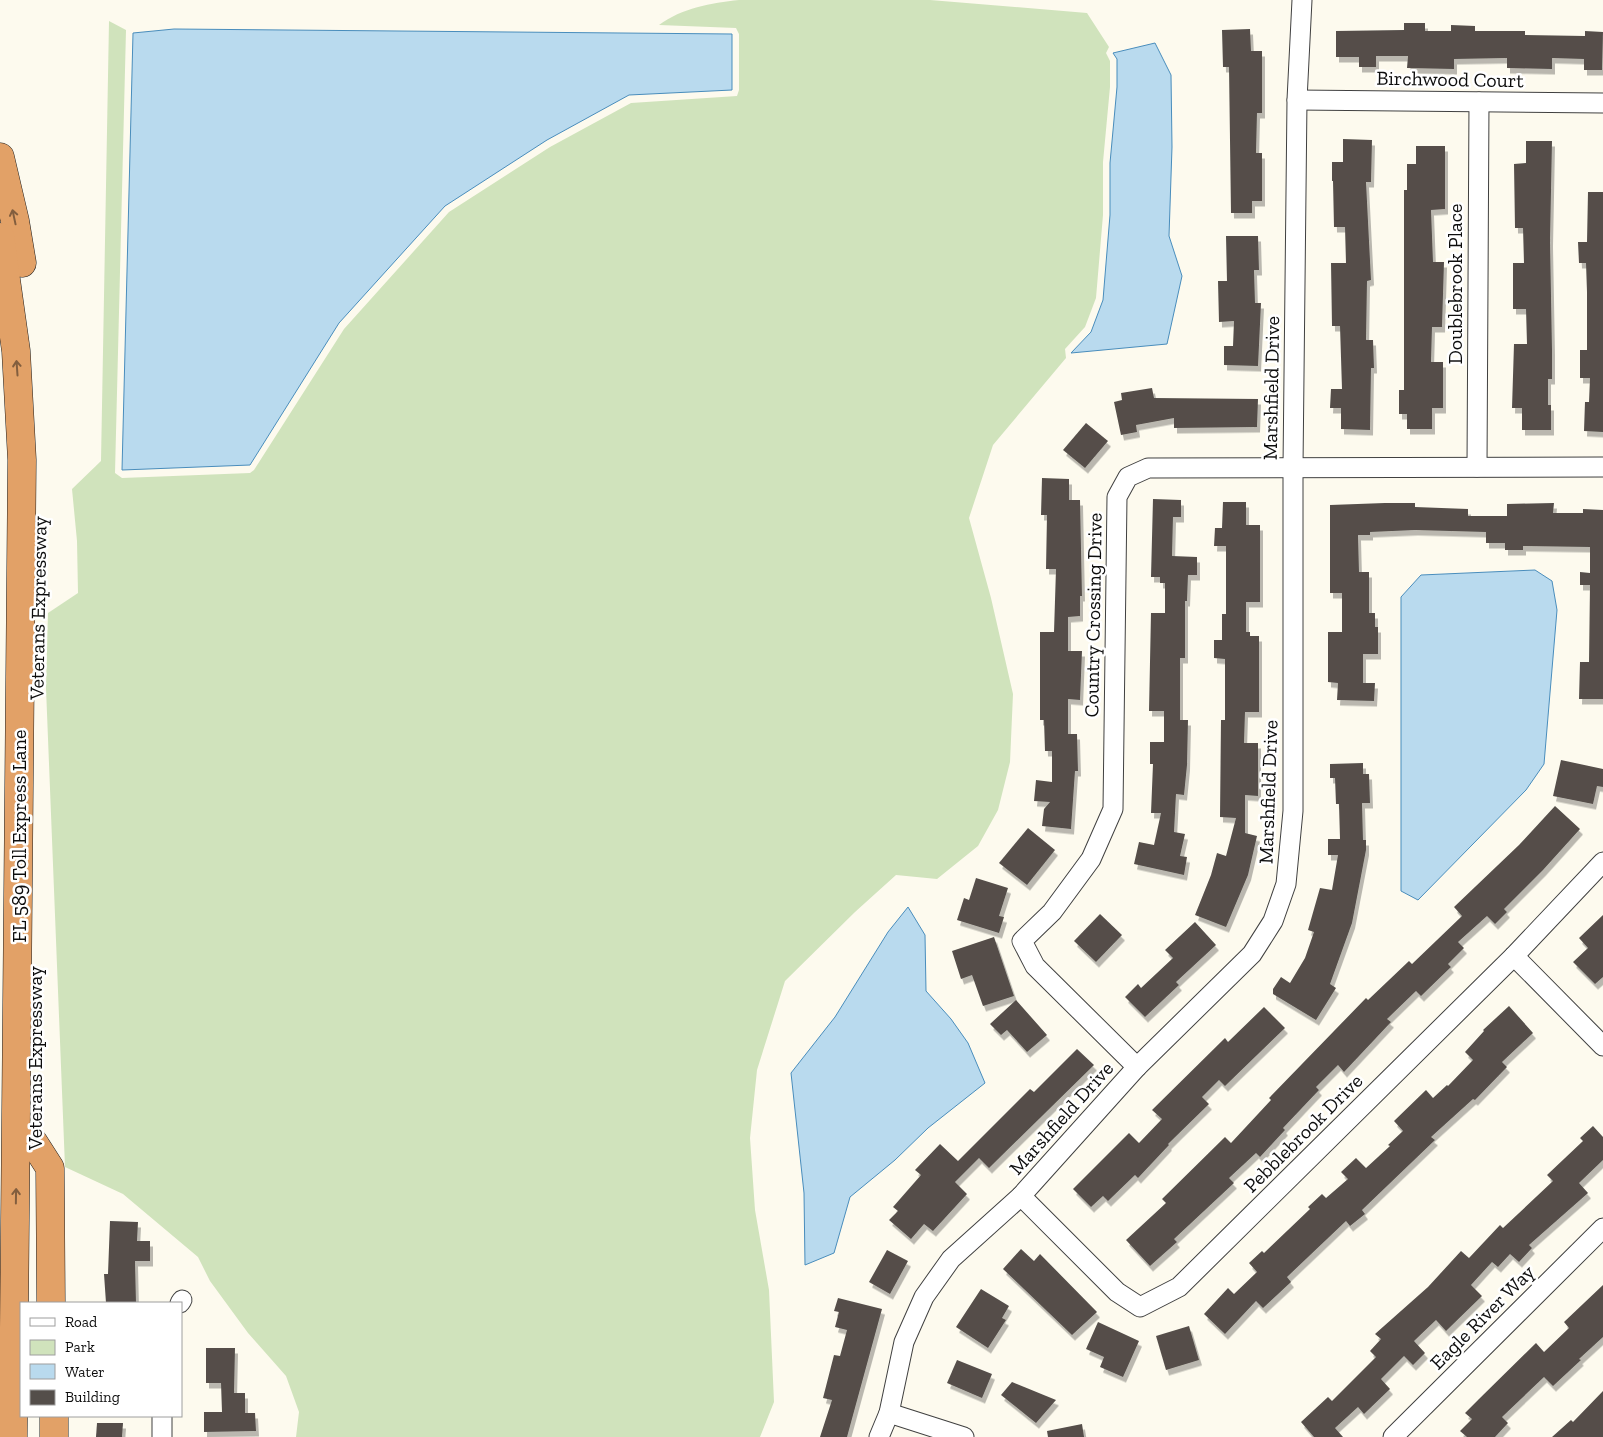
<svg xmlns="http://www.w3.org/2000/svg" width="1603" height="1437" font-family="'Zilla Slab',serif">
<style>
.green{fill:#d0e3bc}
.water{fill:#b9daee;stroke:#498dbc}
.building{fill:#544e4a;filter:url(#shadow)}
.lines{fill:none;stroke-linecap:round;stroke-linejoin:round}
.minor-casing{stroke:#404040;stroke-width:21}
.highway-casing{stroke:#1e1e1e;stroke-width:29}
.minor{stroke:#fff;stroke-width:19}
.highway{stroke:#e2a167;stroke-width:28}
.oneway{stroke:#825e3e}
.labels{text-anchor:middle;dominant-baseline:central;stroke-width:5;stroke-linejoin:round;paint-order:stroke}
.street-label{font-size:20px;fill:#0d0d0d;stroke:#fff}
</style>
<defs>
<filter id="shadow"><feDropShadow dx="3" dy="5.5" stdDeviation="0" flood-color="#0004"/></filter>
</defs>
<rect width="100%" height="100%" fill="#fdfaee"/>
<path class="green" d="M 739,0 L 930,0 L 1087,13 L 1109,47 L 1106,53 L 1110,61 L 1110,87 L 1103,162 L 1103,215 L 1096,298 L 1085,327 L 1065,349 L 1066,358 L 993,445 L 969,518 L 991,598 L 1013,694 L 1010,762 L 998,810 L 978,846 L 937,879 L 896,875 L 855,912 L 785,981 L 757,1070 L 750,1138 L 755,1210 L 769,1290 L 774,1402 L 760,1437 L 296,1437 L 299,1412 L 286,1376 L 248,1333 L 210,1281 L 198,1257 L 123,1194 L 65,1167 L 46,688 L 48,613 L 78,593 L 77,541 L 72,489 L 101,461 L 109,21 L 126,30 L 115,473 L 122,478 L 250,473 L 254,470 L 344,329 L 449,212 L 550,147 L 631,103 L 737,96 L 739,90 L 739,34 L 736,28 L 659,25 C 682,8 711,3 739,0 Z"/>
<g class="water">
<polygon points="174,29 732,34 732,90 629,95 547,140 445,206 339,323 250,465 122,470 133,33"/>
<polygon points="1155,43 1171,75 1172,147 1169,236 1182,276 1167,344 1071,353 1091,332 1103,300 1110,215 1110,163 1117,87 1117,59 1113,53"/>
<polygon points="1535,570 1552,581 1557,610 1544,764 1526,790 1418,900 1401,891 1401,597 1421,575"/>
<polygon points="908,907 925,935 926,991 951,1019 968,1043 985,1083 928,1128 895,1160 850,1197 834,1253 805,1265 804,1193 791,1073 835,1017 888,932"/>
</g>
<g class="building">
<polygon points="1404,23 1425,23 1425,31 1451,31 1451,25 1475,26 1475,31 1525,31 1525,35 1585,36 1585,31 1603,32 1602,70 1584,70 1584,59 1552,58 1552,69 1507,68 1507,58 1454,59 1454,69 1407,68 1408,56 1376,56 1376,67 1359,67 1359,57 1336,57 1336,31 1404,30"/>
<polygon points="1250,29 1251,51 1262,51 1262,113 1257,113 1256,153 1262,153 1262,201 1252,201 1252,213 1231,213 1229,67 1223,67 1222,30"/>
<polygon points="1343,139 1372,140 1371,182 1366,182 1371,280 1367,281 1366,340 1373,340 1374,368 1371,368 1370,430 1341,429 1341,408 1330,408 1331,389 1342,389 1340,326 1332,326 1331,263 1346,263 1345,227 1334,227 1333,181 1332,181 1332,162 1343,162"/>
<polygon points="1526,141 1552,141 1550,241 1552,350 1552,379 1548,379 1548,405 1551,405 1551,430 1522,430 1522,408 1512,408 1514,344 1527,344 1526,309 1513,309 1513,263 1524,263 1523,228 1515,228 1514,164 1526,163"/>
<polygon points="1416,146 1445,146 1445,209 1431,210 1433,262 1444,262 1442,327 1432,327 1431,362 1443,362 1443,408 1432,408 1432,429 1407,429 1407,414 1399,414 1399,390 1404,390 1404,190 1407,190 1407,164 1416,164"/>
<polygon points="1588,192 1603,192 1603,432 1584,431 1585,402 1589,402 1590,378 1580,378 1580,350 1587,350 1587,292 1586,263 1579,263 1578,242 1587,242"/>
<polygon points="1226,236 1258,236 1259,270 1254,270 1255,303 1261,303 1258,366 1224,365 1224,346 1233,346 1234,321 1219,322 1218,281 1227,281"/>
<polygon points="1152,388 1154,398 1258,399 1257,427 1174,428 1174,418 1136,425 1137,432 1121,435 1114,402 1122,400 1121,393"/>
<polygon points="1086,423 1108,441 1085,468 1063,450"/>
<polygon points="1042,478 1069,479 1069,500 1080,500 1082,596 1080,596 1080,616 1068,617 1068,651 1082,651 1080,700 1068,699 1068,734 1077,734 1078,771 1075,771 1071,829 1042,826 1044,809 1050,802 1034,801 1036,780 1052,782 1052,751 1045,751 1044,720 1040,720 1040,632 1054,632 1056,569 1046,569 1047,515 1041,515"/>
<polygon points="1153,499 1181,500 1181,517 1173,517 1172,556 1197,557 1197,575 1188,575 1187,601 1185,601 1185,658 1180,658 1180,720 1188,720 1187,765 1184,795 1176,794 1174,832 1185,834 1180,856 1187,857 1184,875 1134,864 1139,842 1154,845 1161,813 1151,813 1153,764 1150,764 1150,742 1164,742 1164,711 1149,711 1151,613 1165,613 1165,583 1160,583 1160,577 1151,577"/>
<polygon points="1223,502 1246,502 1246,525 1260,525 1260,602 1246,602 1246,632 1250,632 1250,636 1259,636 1259,712 1245,712 1244,743 1258,743 1258,796 1245,795 1245,833 1257,836 1248,875 1226,927 1195,915 1211,875 1217,853 1226,856 1236,818 1220,817 1221,720 1225,720 1225,659 1214,658 1214,640 1222,640 1222,614 1226,614 1226,546 1214,546 1215,528 1222,528"/>
<polygon points="1385,503 1415,503 1415,507 1468,509 1468,516 1507,516 1507,504 1554,503 1553,513 1583,513 1583,509 1603,510 1603,699 1579,699 1580,662 1589,662 1590,585 1580,585 1580,572 1590,573 1590,547 1523,546 1523,550 1505,550 1505,543 1486,543 1486,532 1415,530 1370,532 1370,535 1358,535 1359,572 1369,572 1369,613 1375,613 1375,627 1378,627 1378,654 1363,654 1363,683 1375,683 1374,701 1337,700 1338,683 1328,682 1328,632 1342,632 1342,593 1330,593 1330,505"/>
<polygon points="1561,760 1603,769 1603,787 1597,786 1593,804 1553,796"/>
<polygon points="1363,763 1363,774 1369,774 1370,803 1362,803 1363,840 1366,840 1366,850 1352,923 1330,984 1336,988 1316,1020 1273,994 1273,989 1281,977 1290,983 1305,958 1314,932 1308,930 1320,888 1332,890 1338,855 1328,855 1328,839 1340,839 1339,804 1336,804 1335,778 1330,778 1330,764"/>
<polygon points="1555,806 1580,829 1543,870 1504,909 1507,912 1495,924 1487,916 1458,942 1464,948 1448,964 1451,967 1421,996 1416,991 1387,1019 1391,1022 1344,1072 1338,1065 1316,1087 1319,1090 1283,1128 1285,1130 1260,1157 1256,1153 1229,1178 1234,1183 1174,1239 1177,1242 1150,1266 1126,1240 1166,1203 1162,1199 1225,1137 1231,1143 1271,1100 1269,1098 1366,998 1368,1000 1409,961 1412,964 1462,916 1454,907 1519,845"/>
<polygon points="1028,828 1055,850 1027,885 999,863"/>
<polygon points="976,878 1008,888 999,916 1004,917 999,933 957,920 964,898 969,900"/>
<polygon points="1100,914 1122,935 1096,962 1074,941"/>
<polygon points="1603,915 1603,977 1595,984 1573,962 1588,948 1579,938"/>
<polygon points="1195,922 1216,945 1176,982 1179,985 1145,1017 1125,997 1138,984 1141,988 1173,958 1165,950"/>
<polygon points="994,937 1014,996 983,1006 972,975 961,979 952,951"/>
<polygon points="1016,1000 1047,1035 1027,1052 1007,1030 1001,1035 990,1024"/>
<polygon points="1509,1006 1533,1033 1502,1062 1507,1067 1475,1100 1473,1099 1431,1137 1435,1140 1362,1210 1365,1214 1350,1226 1346,1221 1287,1277 1291,1282 1263,1308 1256,1301 1225,1334 1204,1314 1228,1288 1234,1294 1257,1272 1249,1263 1262,1251 1264,1253 1310,1209 1308,1207 1322,1194 1326,1198 1348,1179 1341,1172 1356,1158 1366,1168 1390,1146 1388,1145 1403,1131 1394,1121 1426,1090 1433,1098 1447,1085 1448,1086 1473,1060 1465,1052 1484,1031 1483,1030"/>
<polygon points="1264,1007 1285,1028 1225,1086 1219,1080 1202,1097 1209,1104 1168,1144 1169,1145 1138,1178 1135,1175 1108,1201 1103,1196 1091,1207 1073,1189 1129,1133 1139,1143 1162,1119 1152,1110 1225,1038 1228,1042"/>
<polygon points="1077,1049 1094,1065 989,1168 979,1158 955,1182 967,1194 933,1231 924,1224 911,1239 889,1220 898,1211 893,1207 921,1175 915,1170 940,1144 958,1161 1030,1089 1034,1092"/>
<polygon points="1593,1126 1603,1137 1603,1160 1579,1183 1588,1193 1529,1245 1532,1248 1519,1262 1510,1254 1498,1267 1492,1262 1471,1285 1482,1296 1446,1331 1436,1320 1414,1341 1425,1353 1413,1365 1404,1356 1381,1379 1390,1389 1364,1414 1358,1407 1335,1428 1343,1437 1314,1437 1301,1422 1328,1397 1332,1401 1376,1357 1370,1351 1381,1339 1375,1334 1428,1287 1461,1251 1469,1258 1500,1225 1503,1228 1553,1181 1547,1175 1583,1141 1580,1138"/>
<polygon points="110,1221 138,1222 137,1241 150,1241 150,1261 135,1261 136,1303 106,1303 104,1274 108,1274"/>
<polygon points="1021,1249 1034,1261 1040,1254 1097,1312 1072,1335 1003,1269"/>
<polygon points="887,1250 908,1261 890,1294 869,1282"/>
<polygon points="1603,1285 1603,1337 1579,1359 1581,1360 1553,1386 1544,1377 1502,1417 1508,1423 1495,1437 1467,1437 1460,1431 1472,1419 1465,1413 1479,1399 1536,1343 1544,1352 1569,1328 1564,1322"/>
<polygon points="981,1289 1009,1306 1002,1318 1006,1320 988,1348 956,1327"/>
<polygon points="838,1298 882,1309 847,1437 820,1437 832,1400 823,1398 834,1355 840,1356 847,1330 835,1327 839,1312 834,1311"/>
<polygon points="1098,1322 1139,1341 1123,1377 1100,1367 1104,1357 1086,1349"/>
<polygon points="1189,1326 1199,1360 1166,1370 1156,1336"/>
<polygon points="206,1348 235,1348 234,1393 245,1393 245,1413 255,1413 256,1431 204,1432 204,1412 222,1412 221,1383 206,1383"/>
<polygon points="957,1360 992,1374 982,1398 947,1383"/>
<polygon points="1012,1382 1056,1400 1036,1423 1001,1395"/>
<polygon points="1603,1391 1603,1437 1552,1437 1571,1420 1573,1422"/>
<polygon points="97,1423 123,1423 122,1437 96,1437"/>
<polygon points="1082,1424 1084,1437 1048,1437 1047,1431"/>
</g>
<g class="lines">
<g class="minor-casing">
<g id="minor">
<polyline points="1297,100 1603,103"/>
<polyline points="1477,467 1479,102"/>
<polyline points="1514,956 1603,1046"/>
<polyline points="1137,1067 1035,966 1022,941 1052,912 1091,859 1113,809 1117,497 1128,477 1148,468 1603,467"/>
<polyline points="1021,1196 1117,1292 1140,1307 1179,1287 1514,956 1603,862"/>
<polyline points="180,1303 182,1300"/>
<polyline points="889,1413 964,1437"/>
<polyline points="162,1437 162,1416"/>
<polyline points="879,1437 889,1413 904,1342 924,1297 951,1259 1021,1196 1137,1067 1252,954 1273,921 1286,884 1293,811 1293,467 1297,100 1302,0"/>
<polyline points="1393,1437 1603,1228"/>
</g>
</g>
<g class="highway-casing">
<g id="highway">
<polyline points="0,157 15,221 22,263"/>
<polyline points="0,237 16,351 22,460 13,1437"/>
<polyline points="34,1143 50,1168 51,1303"/>
<polyline points="54,1437 54,1416"/>
</g>
</g>
<use href="#minor" class="minor"/>
<use href="#highway" class="highway"/>
</g>
<defs><path id="oneway-shaft" d="M-6 0H5M1.5-3L5.5 0L1.5 3" fill="none" stroke-width="1.6" stroke-linecap="round" stroke-linejoin="round" transform="scale(1.25)"/></defs>
<g class="oneway">
<use href="#oneway-shaft" transform="translate(14 217) rotate(-102)"/>
<use href="#oneway-shaft" transform="translate(17 368) rotate(-94)"/>
<use href="#oneway-shaft" transform="translate(16 1196) rotate(-89)"/>
</g>
<g class="labels">
<g class="street-label">
<text transform="translate(1450 79) rotate(1)">Birchwood Court</text>
<text transform="translate(1455 284) rotate(-90)">Doublebrook Place</text>
<text transform="translate(1271 388) rotate(-89)">Marshfield Drive</text>
<text transform="translate(38 608) rotate(-89)">Veterans Expressway</text>
<text transform="translate(1093 615) rotate(-89)">Country Crossing Drive</text>
<text transform="translate(1268 792) rotate(-88)">Marshfield Drive</text>
<text transform="translate(19 836) rotate(-90)">FL 589 Toll Express Lane</text>
<text transform="translate(35 1058) rotate(-90)">Veterans Expressway</text>
<text transform="translate(1061 1118) rotate(-48)">Marshfield Drive</text>
<text transform="translate(1303 1133) rotate(-45)">Pebblebrook Drive</text>
<text transform="translate(1482 1317) rotate(-45)">Eagle River Way</text>
</g>
</g>
<rect x="20" y="1302" width="162" height="115" fill="#ffffff" stroke="#9e9e9e"/>
<rect x="30" y="1318" width="25" height="8" fill="#ffffff" stroke="#9e9e9e"/>
<text x="65" y="1327" font-size="15" fill="#0d0d0d">Road</text>
<rect x="30" y="1340" width="25" height="15" fill="#d0e3bc" stroke="#9e9e9e"/>
<text x="65" y="1352" font-size="15" fill="#0d0d0d">Park</text>
<rect x="30" y="1364" width="25" height="15" fill="#b9daee" stroke="#9e9e9e"/>
<text x="65" y="1377" font-size="15" fill="#0d0d0d">Water</text>
<rect x="30" y="1390" width="25" height="15" fill="#544e4a" stroke="#9e9e9e"/>
<text x="65" y="1402" font-size="15" fill="#0d0d0d">Building</text>
</svg>
